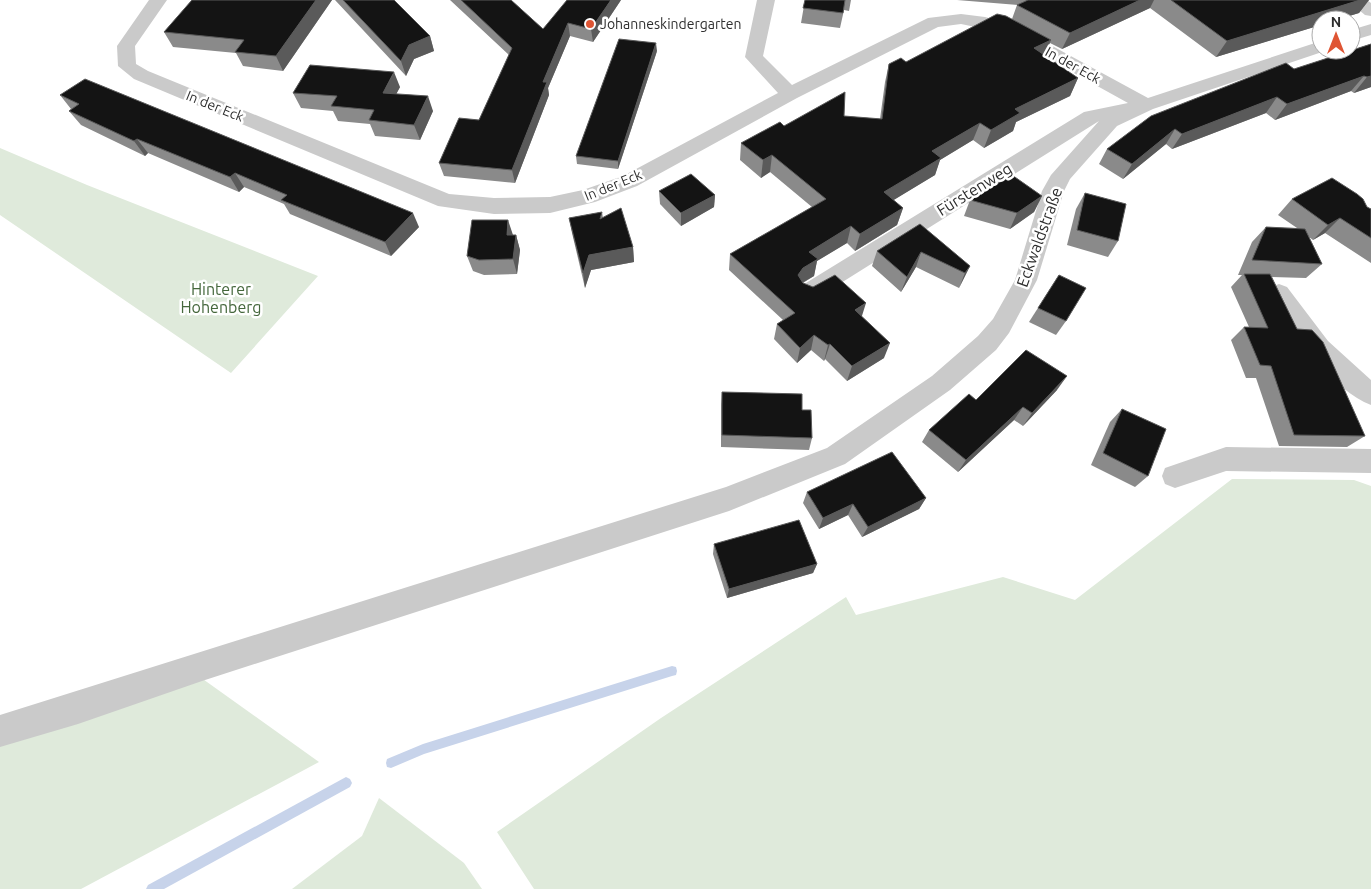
<svg xmlns="http://www.w3.org/2000/svg" width="1371" height="889" font-family="Ubuntu,sans-serif">
<style>
.green{fill:#dfeadb}
.lines{fill:none;stroke-linecap:round;stroke-linejoin:round}
.stream{fill:#c7d3ea;fill-rule:evenodd}
.minor{fill:#cacaca;fill-rule:evenodd}
.wall{fill:#8a8a8a}
.shaded-wall{fill:#5a5a5a}
.building{fill:#141414;stroke:#5a5a5a}
.poi-dot{fill:#df5534;stroke:#fff;stroke-width:2}
.labels{text-anchor:middle;dominant-baseline:central;stroke-width:5;stroke-linejoin:round;paint-order:stroke}
.far-poi-label{font-size:14px;fill:#2d2d2d;stroke:#fff;text-anchor:start}
.far-street-label{font-size:14px;fill:#2d2d2d;stroke:#fff}
.street-label{font-size:16px;fill:#2d2d2d;stroke:#fff}
.park-label{font-size:16px;fill:#45673c;stroke:#fff}
</style>
<rect width="100%" height="100%" fill="#fff"/>
<g class="green">
<polygon points="0,148 87,185 318,276 231,373 0,215"/>
<polygon points="1232,479 1354,480 1371,486 1371,889 534,889 497,832 661,718 846,597 856,615 1003,577 1075,600"/>
<polygon points="200,677 319,762 81,889 0,889 0,735"/>
<polygon points="379,798 464,863 482,889 292,889 362,836"/>
</g>
<g class="lines">
<g class="stream">
<polygon points="672,666 676,667 677,671 676,675 672,676 424,754 391,768 387,767 386,763 387,759 423,744"/>
<polygon points="346,777 350,779 352,783 350,787 164,889 146,889 148,885"/>
</g>
<g class="minor">
<polygon points="149,0 167,0 135,46 136,64 148,71 449,194 494,198 550,197 583,190 623,176 778,93 745,57 757,0 775,0 763,56 792,85 928,18 961,14 985,17 1012,24 1148,98 1315,43 1321,42 1321,50 1328,50 1153,109 1117,126 1070,179 1064,191 1037,280 1009,333 996,350 950,390 845,464 729,511 202,681 78,724 0,747 0,715 726,487 827,448 932,376 978,336 993,319 1015,280 1042,191 1051,175 1099,121 817,298 809,301 801,298 797,292 801,286 1084,112 1128,103 1000,32 961,24 938,27 797,98 637,186 595,202 550,213 494,214 438,206 134,79 118,66 117,46"/>
<polygon points="1347,0 1367,0 1371,3 1371,16 1365,15"/>
<polygon points="1371,24 1371,35 1351,41 1351,30"/>
<path d="M 1279,284 L 1287,287 L 1328,341 L 1371,380 L 1371,405 C 1333,391 1286,328 1267,293 L 1271,287 Z"/>
<polygon points="1226,447 1371,449 1371,473 1226,471 1175,488 1165,484 1162,476 1165,468"/>
</g>
</g>
<g class="wall">
<polygon points="192,0 332,0 283,71 243,66 236,53 173,47 164,32"/>
<polygon points="335,0 394,0 430,36 434,51 414,59 406,76"/>
<polygon points="450,0 511,0 543,29 621,0 593,42 570,36 548,88 549,95 515,183 444,176 439,163 479,120 509,55"/>
<polygon points="805,0 851,0 849,11 844,10 840,28 801,23"/>
<polygon points="957,0 1369,0 1359,13 1216,57 1150,8 1062,49 1050,43 1044,55 1078,78 1070,96 1016,122 1013,131 984,148 973,140 940,160 935,175 893,200 903,208 897,225 855,251 847,243 817,261 814,276 803,283 862,317 884,358 847,381 825,359 824,361 811,350 797,363 774,339 777,324 783,320 729,270 730,254 812,207 770,172 761,178 740,160 741,143 784,126 844,116 880,119 885,82 889,64 906,62 1012,19 1017,5 1019,5"/>
<polygon points="1371,44 1371,87 1354,93 1351,91 1275,120 1266,113 1172,149 1166,144 1123,179 1099,164 1107,149 1294,69"/>
<polygon points="657,51 618,169 577,164 576,156"/>
<polygon points="400,87 396,94 433,111 420,140 375,136 370,124 338,121 333,111 301,108 293,93"/>
<polygon points="60,95 419,227 391,256 290,214 284,204 244,187 239,192 148,153 145,156 81,125 69,111 71,109"/>
<polygon points="659,191 715,195 714,207 681,226 660,204"/>
<polygon points="1085,193 1118,241 1108,257 1067,245 1076,209"/>
<polygon points="1042,196 1034,212 1010,229 964,216 970,200"/>
<polygon points="1292,199 1367,207 1371,209 1371,263 1325,233 1313,240 1309,237 1322,264 1306,278 1272,277 1297,329 1365,436 1347,447 1279,446 1256,378 1246,378 1231,340 1244,327 1249,327 1231,287 1242,275 1238,275 1252,242 1266,227 1297,228 1278,215"/>
<polygon points="602,212 603,218 633,247 634,262 591,270 585,288 572,233 569,218"/>
<polygon points="920,224 970,266 959,288 916,267 901,292 872,266 877,251"/>
<polygon points="516,235 520,250 517,274 484,275 473,271 467,256"/>
<polygon points="1059,275 1066,321 1056,335 1029,322"/>
<polygon points="1057,390 1023,426 1014,420 958,472 922,442 929,430 976,400"/>
<polygon points="722,392 802,410 812,438 809,450 721,447 721,405"/>
<polygon points="1122,409 1148,476 1135,487 1091,465 1110,422"/>
<polygon points="807,492 926,498 919,509 862,537 848,515 819,529 803,503"/>
<polygon points="714,544 817,564 813,573 727,598 713,554"/>
</g>
<g class="shaded-wall">
<polygon points="316,0 332,0 283,71 276,56"/>
<polygon points="611,0 621,0 593,42 591,29"/>
<polygon points="1140,0 1154,0 1150,8 1062,49 1070,33"/>
<polygon points="1360,0 1369,0 1359,13 1336,20 1321,20 1321,25 1216,57 1227,41"/>
<polygon points="568,23 570,36 548,88 549,95 515,183 512,170 543,82"/>
<polygon points="430,36 434,51 414,59 406,76 401,61 409,45"/>
<polygon points="1051,40 1043,58 1034,48"/>
<polygon points="656,43 657,51 618,169 618,161"/>
<polygon points="394,72 400,87 389,108 383,93"/>
<polygon points="1364,76 1351,91 1275,120 1287,104"/>
<polygon points="1371,76 1371,87 1354,93 1367,77"/>
<polygon points="1078,78 1070,96 1016,122 1013,131 984,148 991,130 1015,109"/>
<polygon points="428,96 433,111 420,140 414,125"/>
<polygon points="1277,97 1266,113 1172,149 1182,134"/>
<polygon points="980,123 973,140 940,160 935,175 879,209 884,192 932,151"/>
<polygon points="1175,129 1166,144 1123,179 1132,164"/>
<polygon points="137,139 148,153 145,156 134,141"/>
<polygon points="772,155 770,172 761,178 763,160"/>
<polygon points="235,173 244,187 239,192 230,177"/>
<polygon points="715,195 714,207 681,226 681,213"/>
<polygon points="1042,196 1034,212 1010,229 1017,213"/>
<polygon points="903,208 897,225 855,251 860,234"/>
<polygon points="413,213 419,227 391,256 385,242"/>
<polygon points="1340,218 1325,233 1313,240 1328,225"/>
<polygon points="508,220 513,235 507,235"/>
<polygon points="851,226 847,243 817,261 814,276 800,284 798,275 803,268 809,252"/>
<polygon points="516,235 520,250 517,274 513,259"/>
<polygon points="633,247 634,262 591,270 585,288 583,273 589,255"/>
<polygon points="921,252 916,267 901,292 907,277"/>
<polygon points="970,266 959,288 965,273"/>
<polygon points="866,303 861,319 855,310"/>
<polygon points="814,335 811,350 797,363 800,348"/>
<polygon points="890,343 884,358 847,381 852,366"/>
<polygon points="830,344 825,359 824,361 828,345"/>
<polygon points="1067,376 1057,390 1023,426 1032,413"/>
<polygon points="1023,407 1014,420 958,472 966,460"/>
<polygon points="926,498 919,509 862,537 868,527"/>
<polygon points="853,504 848,515 819,529 823,518"/>
<polygon points="817,564 813,573 727,598 729,589"/>
</g>
<g class="building">
<polygon points="192,0 316,0 276,56 235,52 244,40 164,32"/>
<polygon points="343,0 394,0 430,36 409,45 401,61"/>
<polygon points="461,0 511,0 543,29 567,0 611,0 591,29 568,23 543,82 547,82 512,170 439,163 459,118 479,120 512,48"/>
<polygon points="805,0 845,0 843,13 803,8"/>
<polygon points="1028,0 1140,0 1070,33 1017,5"/>
<polygon points="1171,0 1360,0 1227,41"/>
<polygon points="997,14 1006,16 1051,40 1034,48 1078,78 1015,109 1020,113 991,130 980,123 932,151 941,158 884,192 903,208 860,234 851,226 809,252 818,259 803,268 798,275 803,283 813,287 835,275 866,303 855,310 890,343 852,366 830,344 828,345 814,335 800,348 777,324 795,313 730,254 826,199 772,155 763,160 741,143 780,122 784,126 845,92 844,116 882,119 889,64 901,58 906,62"/>
<polygon points="619,39 656,43 618,161 576,156"/>
<polygon points="1371,44 1371,76 1367,77 1364,76 1287,104 1277,97 1182,134 1175,129 1132,164 1107,149 1151,116 1286,63 1294,69"/>
<polygon points="310,65 394,72 383,93 428,96 414,125 369,120 374,110 331,106 337,96 293,93"/>
<polygon points="85,79 413,213 385,242 281,200 287,195 235,173 230,177 137,139 134,141 69,111 79,104 60,95"/>
<polygon points="691,174 715,195 681,213 659,191"/>
<polygon points="1012,175 1042,196 1017,213 970,200"/>
<polygon points="1332,178 1357,194 1363,199 1367,207 1371,209 1371,238 1340,218 1328,225 1292,199"/>
<polygon points="1085,193 1126,204 1118,241 1077,230"/>
<polygon points="621,208 633,247 589,255 583,273 569,218 602,212 600,219"/>
<polygon points="472,220 508,220 507,235 516,235 513,259 479,260 467,256"/>
<polygon points="920,224 970,266 965,273 921,252 907,277 877,251"/>
<polygon points="1266,227 1305,229 1322,264 1252,260"/>
<polygon points="1244,274 1270,274 1297,329 1312,330 1323,342 1365,436 1294,435 1271,366 1260,365 1244,327 1268,328"/>
<polygon points="1059,275 1086,288 1066,321 1038,308"/>
<polygon points="1026,350 1067,376 1032,413 1023,407 966,460 929,430 969,394 976,400"/>
<polygon points="722,392 802,394 802,410 811,410 812,438 722,435"/>
<polygon points="1122,409 1166,429 1148,476 1103,453"/>
<polygon points="892,452 926,498 868,527 853,504 823,518 807,492"/>
<polygon points="799,520 817,564 729,589 714,544"/>
</g>
<circle class="poi-dot" cx="590" cy="24" r="5"/>
<g class="labels">
<g class="far-poi-label">
<text x="600" y="24">Johanneskindergarten</text>
</g>
<g class="far-street-label">
<text transform="translate(1073 65) rotate(29)">In der Eck</text>
<text transform="translate(215 106) rotate(22)">In der Eck</text>
<text transform="translate(613 185) rotate(-22)">In der Eck</text>
</g>
<g class="street-label">
<text transform="translate(974 189) rotate(-32)">Fürstenweg</text>
<text transform="translate(1039 237) rotate(-70)">Eckwaldstraße</text>
</g>
<g class="park-label">
<text x="221" y="289">Hinterer<tspan x="221" dy="18">Hohenberg</tspan></text>
</g>
</g>
<g transform="translate(1336 35)"><circle r="24" fill="#ffffff" stroke="#ababab"/>
<path d="M0-4L9 19L0 12L-9 19Z" fill="#df5534"/>
<text y="-8" font-size="14" font-weight="bold" text-anchor="middle" fill="#2d2d2d">N</text>
</g>
</svg>
